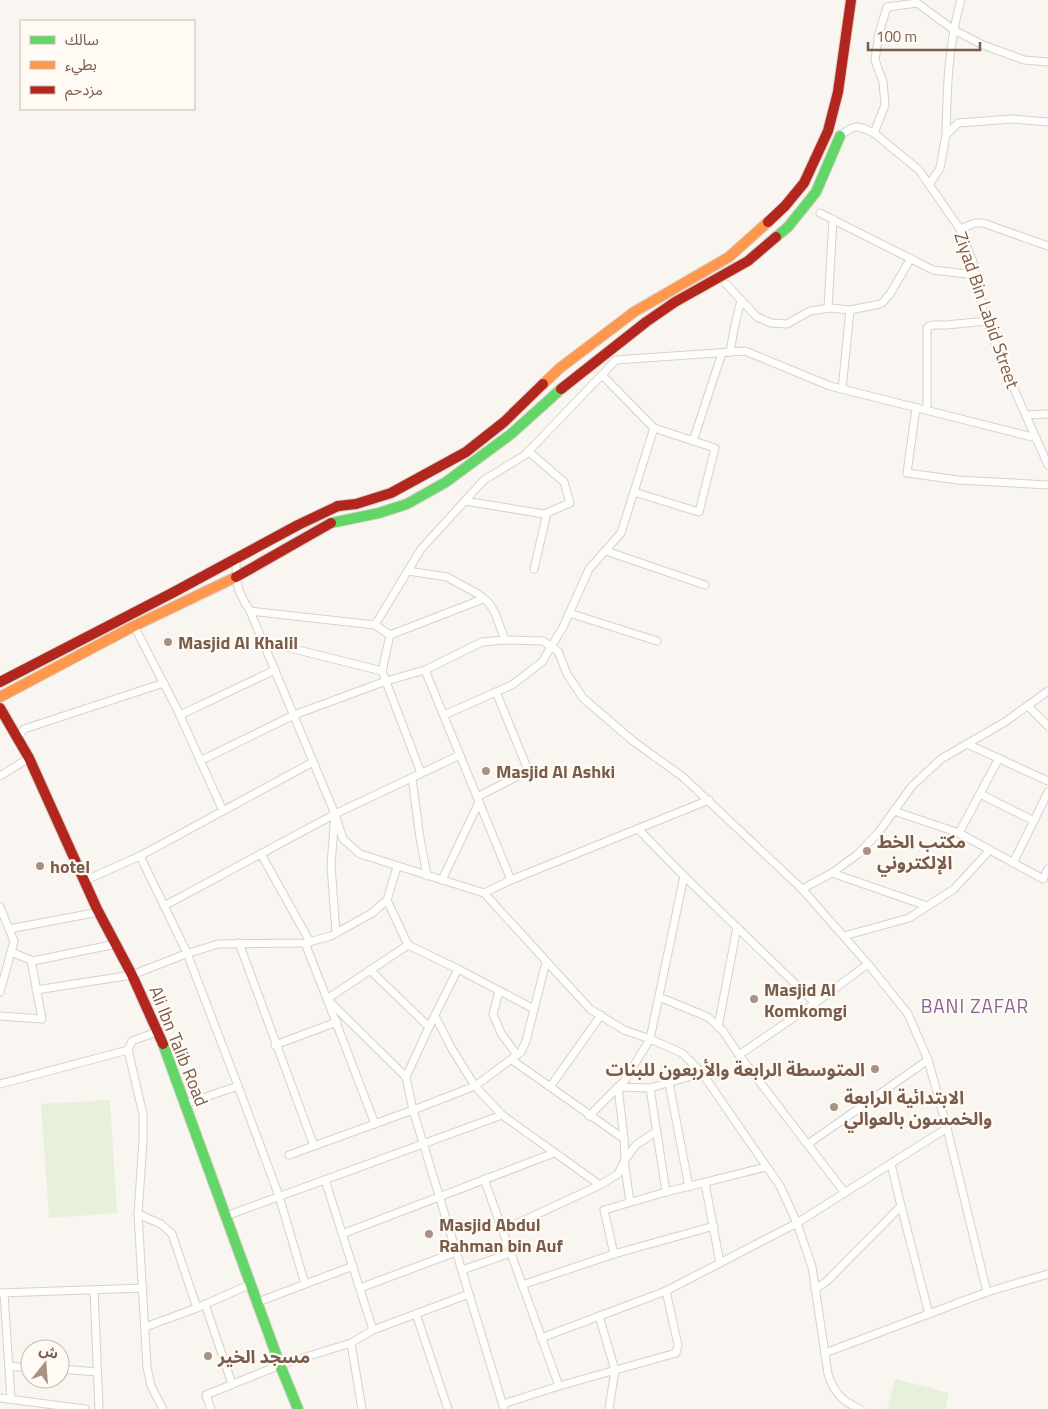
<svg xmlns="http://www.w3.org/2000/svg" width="1048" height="1409" font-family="'Titillium Web','Noto Sans Arabic',sans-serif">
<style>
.green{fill:#e7f0db}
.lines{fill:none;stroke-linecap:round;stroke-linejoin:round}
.street-casing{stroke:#d7d1cb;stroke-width:9}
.fast-casing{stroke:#d9d2cb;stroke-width:12}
.slow-casing{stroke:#d9d2cb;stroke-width:12}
.jam-casing{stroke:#d9d2cb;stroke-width:12}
.street{stroke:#fefefd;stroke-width:7}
.fast{stroke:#63d668;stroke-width:10}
.slow{stroke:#ff974d;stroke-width:10}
.jam{stroke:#b3261e;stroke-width:10}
.poi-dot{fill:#a69286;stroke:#fffaf3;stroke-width:2}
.labels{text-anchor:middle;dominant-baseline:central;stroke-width:4.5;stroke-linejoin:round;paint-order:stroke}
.street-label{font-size:18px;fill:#7a5c4d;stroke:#fffaf3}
.poi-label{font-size:18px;font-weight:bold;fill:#7a5c4d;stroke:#fffaf3;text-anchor:start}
.neighbourhood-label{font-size:19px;letter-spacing:1px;fill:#846695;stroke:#fffaf3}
</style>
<rect width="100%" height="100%" fill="#f9f5f0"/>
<g class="green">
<polygon points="110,1100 117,1213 49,1218 41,1104"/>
<polygon points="895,1379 949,1393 945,1409 887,1409"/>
</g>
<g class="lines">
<g class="street-casing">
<g id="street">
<polyline points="1048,62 1024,60 983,45 954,30 917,3 887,7 879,33 875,60 883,82 885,105 874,133 919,170 960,229 973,262 984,313 1001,360 1048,465"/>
<path d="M 946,135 C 947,90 948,44 961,0"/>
<path d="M 840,136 C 855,124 857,125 874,133"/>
<polyline points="929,185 940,168 946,135 958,123 1012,119 1048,122"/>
<polyline points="820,213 933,270 976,275"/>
<polyline points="960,229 975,223 983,223 1048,246"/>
<polyline points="726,284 757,317 771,323 787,324 810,311 830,308 850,310 876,305 882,303 890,294 911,258"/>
<polyline points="828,308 833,219"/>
<polyline points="730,352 734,329 741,300"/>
<polyline points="602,375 654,428 715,448 699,512 634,492"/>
<polyline points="842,389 850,310"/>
<polyline points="916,408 907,473 958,480 1048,485"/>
<polyline points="927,410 927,328 929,326 933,325 946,325 987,321"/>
<polyline points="1026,415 1048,414"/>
<polyline points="693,441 722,353"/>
<polyline points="465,501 544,514 570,503 564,482 528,451"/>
<polyline points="606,551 705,585"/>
<path d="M 236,559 C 236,584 236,589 250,611 L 335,814 L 331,865 L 336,933"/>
<polyline points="534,569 547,513"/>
<polyline points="250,611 375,625 390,635"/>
<polyline points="569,613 657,641"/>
<polyline points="375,625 421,549 484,480 525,455 616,360 745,351 830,386 1036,438"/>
<polyline points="134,626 178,711 223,811"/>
<polyline points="505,640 543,641 558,651 567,674 583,698 633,741 683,777 802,889 868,964 908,1014 928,1060 947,1128 987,1292"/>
<polyline points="262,641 382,671"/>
<polyline points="425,670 511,880"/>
<polyline points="1028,706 1048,726"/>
<polyline points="180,715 275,670"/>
<polyline points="444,715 512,685 542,662 563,627 589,569 621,533 654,428"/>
<polyline points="17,738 24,729 164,683"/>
<polyline points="967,744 1048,781"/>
<polyline points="200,761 294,715 386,681 425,670 482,642 505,640 495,613 489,603 478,594 447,577 408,571"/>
<polyline points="421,773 382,671 390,635 483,599"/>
<polyline points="0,776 29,758"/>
<polyline points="412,778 420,838 427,876"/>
<polyline points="980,794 1034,821"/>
<polyline points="477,797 524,773 526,770 526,765 496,692"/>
<polyline points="894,811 959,833 1043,879 1048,869"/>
<polyline points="335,814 343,839 360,854 484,893 511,880 709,800"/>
<polyline points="638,829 684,876 815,1003"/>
<polyline points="959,833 999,758"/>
<polyline points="261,854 310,942"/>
<polyline points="140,856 187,953 238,1086 279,1196 305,1284"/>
<polyline points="1013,863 1048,792"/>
<polyline points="832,873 927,906"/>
<polyline points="442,880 479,802"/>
<polyline points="84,881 140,856 313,762"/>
<polyline points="802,889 832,873 858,854 878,833 912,786 941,759 1005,722 1048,691"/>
<path d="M 484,893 L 590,1009 L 624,1030 L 650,1039 L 682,1053 L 702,1073 L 780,1186 L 797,1223 L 812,1267 L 828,1374 C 834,1393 842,1401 860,1409"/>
<polyline points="387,900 408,945 458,969 534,1009"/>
<polyline points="164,906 335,814 460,755"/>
<polyline points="0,907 14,941 0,992"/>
<polyline points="9,929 99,912"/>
<polyline points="844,936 909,918 954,889 990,850"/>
<polyline points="239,943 314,1146"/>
<polyline points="305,943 327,999 406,1077 413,1110 504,1409"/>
<polyline points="11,952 33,961 116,944"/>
<polyline points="370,970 429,1027"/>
<polyline points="36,990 132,975 183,955 218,944 305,943 331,936 372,913 387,900 397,867"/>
<polyline points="499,991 493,1014 501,1033 517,1055"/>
<polyline points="659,997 708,1017 723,1031 739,1055 845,1193"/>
<polyline points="0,1016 42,1019 31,960"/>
<polyline points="435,1016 452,1049 475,1086 502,1115 600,1185"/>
<polyline points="718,1027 737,927"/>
<polyline points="275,1045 337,1022"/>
<polyline points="128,1050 143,1114 143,1141 138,1214 147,1367 151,1386 163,1409"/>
<polyline points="739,1055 815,1003 868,964"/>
<polyline points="406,1077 429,1027 458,969"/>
<polyline points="669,1083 689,1187"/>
<polyline points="0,1084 128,1050 132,1041 157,1032"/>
<polyline points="550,1087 601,1015"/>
<polyline points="650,1088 666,1192"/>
<polyline points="185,1104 238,1086"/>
<polyline points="589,1116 625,1080 650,1039 684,876"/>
<polyline points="375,1124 327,999 408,945"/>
<polyline points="624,1139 618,1087 650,1088 702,1073"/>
<polyline points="808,1144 928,1060"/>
<polyline points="289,1155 413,1110 475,1086 517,1055 521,1052 526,1041 546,962"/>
<polyline points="484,1179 559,1386 503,1404"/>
<polyline points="325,1180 373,1330"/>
<polyline points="705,1183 720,1263"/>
<polyline points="630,1202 624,1161 636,1145 657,1131"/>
<polyline points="901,1206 929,1314"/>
<polyline points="138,1214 161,1224 172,1234 197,1308"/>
<polyline points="226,1216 502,1115"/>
<polyline points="503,1230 600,1185 618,1174 625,1160 624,1139 512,1060"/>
<polyline points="342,1234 554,1153"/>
<polyline points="614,1254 604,1210 666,1192 766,1167"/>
<polyline points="462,1270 511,1253"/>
<polyline points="522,1285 614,1254 714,1226"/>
<polyline points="360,1288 456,1252"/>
<polyline points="815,1289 826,1282 901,1206 891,1164"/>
<polyline points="94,1290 99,1409"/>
<polyline points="0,1293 143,1288"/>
<polyline points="4,1293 11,1399"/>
<polyline points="258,1302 353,1266"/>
<polyline points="205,1304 232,1384"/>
<polyline points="416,1314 448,1409"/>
<polyline points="599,1316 615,1370 609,1409"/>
<polyline points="145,1327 197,1308 251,1284"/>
<polyline points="541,1338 666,1291 797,1223 947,1128"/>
<polyline points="351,1343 362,1409"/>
<polyline points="825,1353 987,1292 1048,1274"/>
<polyline points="9,1366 30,1368"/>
<polyline points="60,1369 97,1372"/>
<polyline points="559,1386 676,1353 678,1345 666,1291"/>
<polyline points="0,1398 85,1409"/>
<polyline points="211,1409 206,1395 280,1365 351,1343 373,1330 469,1294"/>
</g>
</g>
<g class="fast-casing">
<g id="fast">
<polyline points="776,237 788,227 816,192 840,136"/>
<polyline points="331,523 379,513 407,504 446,482 511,434 561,389"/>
<polyline points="163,1044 280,1365 298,1409"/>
</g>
</g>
<g class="slow-casing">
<g id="slow">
<polyline points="543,384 560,368 634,312 729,257 768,222"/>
<polyline points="0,697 134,626 236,577"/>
</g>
</g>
<g class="jam-casing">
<g id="jam">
<polyline points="768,222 785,206 804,183 828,131 838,92 851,0"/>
<polyline points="561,389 646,322 675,302 748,261 776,237"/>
<polyline points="338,506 356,504 391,493 466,452 504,422 543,384"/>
<polyline points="236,577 331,523"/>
<polyline points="0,682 174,592 298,525 338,506"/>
<polyline points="0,708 29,758 97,909 132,975 163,1044"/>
</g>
</g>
<use href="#street" class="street"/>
<use href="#fast" class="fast"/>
<use href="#slow" class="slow"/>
<use href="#jam" class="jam"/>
</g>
<g class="poi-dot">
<circle cx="168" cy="642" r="5"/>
<circle cx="486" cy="771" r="5"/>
<circle cx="867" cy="851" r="5"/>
<circle cx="40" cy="866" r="5"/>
<circle cx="754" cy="999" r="5"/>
<circle cx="875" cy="1069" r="5"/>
<circle cx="834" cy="1107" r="5"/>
<circle cx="429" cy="1234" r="5"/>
<circle cx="208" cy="1356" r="5"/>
</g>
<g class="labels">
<g class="street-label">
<text transform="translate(987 310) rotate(71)">Ziyad Bin Labid Street</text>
<text transform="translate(179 1046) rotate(68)">Ali Ibn Talib Road</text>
</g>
<g class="poi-label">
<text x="178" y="642">Masjid Al Khalil</text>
<text x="496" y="771">Masjid Al Ashki</text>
<text x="877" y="841">مكتب الخط<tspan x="877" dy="21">الإلكتروني</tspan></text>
<text x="50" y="866">hotel</text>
<text x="764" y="989">Masjid Al<tspan x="764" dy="21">Komkomgi</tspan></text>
<text x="865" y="1069" text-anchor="end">المتوسطة الرابعة والأربعون للبنات</text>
<text x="844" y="1097">الابتدائية الرابعة<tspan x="844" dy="21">والخمسون بالعوالي</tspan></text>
<text x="439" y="1224">Masjid Abdul<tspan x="439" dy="21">Rahman bin Auf</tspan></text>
<text x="218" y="1356">مسجد الخير</text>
</g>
<g class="neighbourhood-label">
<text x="975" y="1005">BANI ZAFAR</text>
</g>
</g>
<rect x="20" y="20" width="175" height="90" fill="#fffaf3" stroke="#cabbb1"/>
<rect x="30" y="36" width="25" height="8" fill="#63d668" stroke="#cabbb1"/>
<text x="65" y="45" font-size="15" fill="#7a5c4d">سالك</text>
<rect x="30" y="61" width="25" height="8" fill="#ff974d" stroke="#cabbb1"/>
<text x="65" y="70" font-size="15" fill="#7a5c4d">بطيء</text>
<rect x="30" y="86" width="25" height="8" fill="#b3261e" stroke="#cabbb1"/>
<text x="65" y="95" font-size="15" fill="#7a5c4d">مزدحم</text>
<g transform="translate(45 1364) rotate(17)"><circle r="24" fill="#fffaf3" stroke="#cabbb1"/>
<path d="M0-4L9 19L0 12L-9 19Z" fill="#a69286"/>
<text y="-8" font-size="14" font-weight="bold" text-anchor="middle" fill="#7a5c4d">ش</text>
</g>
<path d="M868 42v8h112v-8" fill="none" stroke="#7a5c4d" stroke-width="2.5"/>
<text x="876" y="42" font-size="15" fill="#7a5c4d" stroke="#fffaf3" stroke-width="4" paint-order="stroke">100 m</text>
</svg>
